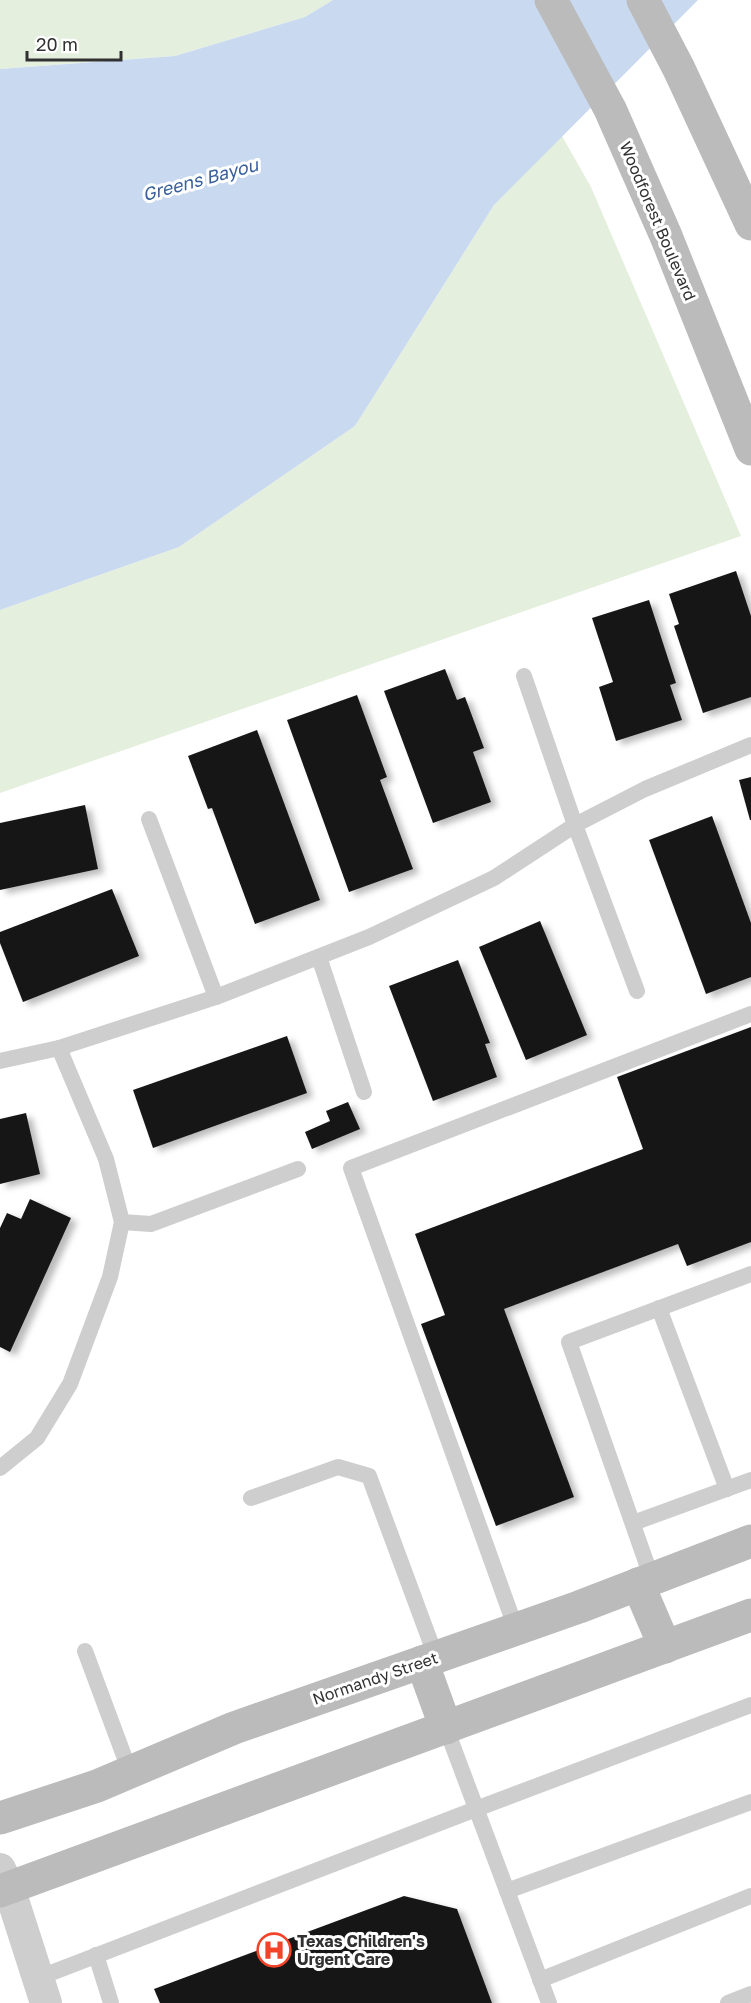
<svg xmlns="http://www.w3.org/2000/svg" width="751" height="2003" font-family="'Golos Text',sans-serif">
<style>
.green{fill:#e4efde}
.water{fill:#c9d9ef}
.building{fill:#181818;filter:url(#shadow)}
.lines{fill:none;stroke-linecap:round;stroke-linejoin:round}
.service{stroke:#cecece;stroke-width:16}
.minor{stroke:#cecece;stroke-width:32}
.secondary{stroke:#bbb;stroke-width:33}
.labels{text-anchor:middle;dominant-baseline:central;stroke-width:6;stroke-linejoin:round;paint-order:stroke}
.street-label{font-size:16px;fill:#313131;stroke:#fff}
.poi-label{font-size:16px;font-weight:bold;fill:#313131;stroke:#fff;text-anchor:start}
.water-label{font-size:18px;font-style:italic;fill:#375f9b;stroke:#fff}
</style>
<defs>
<filter id="shadow"><feDropShadow dx="6" dy="4" stdDeviation="3" flood-color="#0004"/></filter>
</defs>
<rect width="100%" height="100%" fill="#fff"/>
<g class="green">
<polygon points="0,0 333,0 305,17 175,56 0,69"/>
<polygon points="562,136 591,187 741,536 0,793 0,610 179,547 355,426 494,205"/>
</g>
<polygon class="water" points="333,0 698,0 494,205 355,426 179,547 0,610 0,69 175,56 305,17"/>
<g class="building">
<polygon points="736,571 751,616 751,697 703,713 674,626 679,624 669,594"/>
<polygon points="649,600 676,683 670,685 682,720 616,741 599,687 613,682 592,618"/>
<polygon points="445,669 457,700 465,697 484,748 473,752 491,802 433,823 384,691"/>
<polygon points="357,695 387,777 380,780 413,869 349,892 287,720"/>
<polygon points="257,730 320,900 255,924 212,808 208,809 188,756"/>
<polygon points="751,777 751,820 750,820 739,780"/>
<polygon points="85,805 98,869 0,890 0,823"/>
<polygon points="712,816 751,923 751,977 706,994 649,840"/>
<polygon points="112,889 139,956 23,1002 0,943 0,932"/>
<polygon points="540,921 587,1035 526,1060 479,947"/>
<polygon points="458,960 490,1043 485,1044 497,1077 433,1101 389,986"/>
<polygon points="751,1027 751,1242 687,1266 678,1244 504,1309 574,1497 496,1526 421,1324 445,1315 415,1234 643,1149 617,1077"/>
<polygon points="287,1036 307,1093 153,1148 133,1090"/>
<polygon points="348,1102 360,1129 312,1149 305,1132 330,1121 326,1111"/>
<polygon points="26,1113 40,1174 0,1184 0,1119"/>
<polygon points="30,1199 71,1218 10,1352 0,1347 0,1228 7,1213 21,1219"/>
<polygon points="404,1896 457,1909 492,2003 160,2003 154,1989"/>
</g>
<g class="lines">
<g class="service">
<polyline points="524,676 575,825 637,991"/>
<polyline points="149,819 216,997"/>
<polyline points="319,957 364,1092"/>
<polyline points="0,1061 59,1048 216,997 369,937 494,878 575,825 645,789 751,745"/>
<polyline points="122,1222 151,1224 298,1169"/>
<polyline points="659,1308 727,1489"/>
<polyline points="0,1468 37,1438 70,1384 110,1277 122,1222 106,1159 59,1048"/>
<polyline points="251,1498 338,1467 369,1476 436,1657"/>
<polyline points="633,1523 751,1480"/>
<polyline points="652,1579 569,1342 751,1274"/>
<polyline points="516,1629 351,1168 751,1014"/>
<polyline points="85,1651 130,1772"/>
<polyline points="446,1728 549,2003"/>
<polyline points="507,1891 751,1802"/>
<polyline points="96,1955 111,2003"/>
<polyline points="38,1978 476,1809 751,1705"/>
<polyline points="540,1980 751,1896"/>
<polyline points="728,2003 751,1994"/>
</g>
<polyline class="minor" points="0,1869 9,1888 46,2003"/>
<g class="secondary">
<polyline points="551,0 610,109 666,236 751,449"/>
<polyline points="643,0 679,69 751,224"/>
<polyline points="638,1584 665,1647"/>
<polyline points="422,1662 446,1728"/>
<polyline points="0,1818 97,1786 234,1728 579,1607 751,1541"/>
<polyline points="0,1891 751,1615"/>
</g>
</g>
<defs>
<g id="hospital-ring" transform="scale(1.725)"><circle r="9.5" fill="#fff" stroke="#f34328" stroke-width="1.5"/><path d="M-5-5h3v3.5h4V-5h3V5h-3V1.5h-4V5h-3Z" fill="#f34328"/></g>
</defs>
<g fill-rule="evenodd">
<use href="#hospital-ring" x="274" y="1950"/>
</g>
<g class="labels">
<g class="street-label">
<text transform="translate(658 221) rotate(67)">Woodforest Boulevard</text>
<text transform="translate(375 1678) rotate(-19)">Normandy Street</text>
</g>
<g class="poi-label">
<text x="297" y="1941">Texas Children's<tspan x="297" dy="18">Urgent Care</tspan></text>
</g>
<g class="water-label">
<text transform="translate(200 179) rotate(-15)">Greens Bayou</text>
</g>
</g>
<path d="M27 51v9h94v-9" fill="none" stroke="#313131" stroke-width="3"/>
<text x="36" y="51" font-size="18" fill="#313131" stroke="#ffffff" stroke-width="4.5" paint-order="stroke">20 m</text>
</svg>
